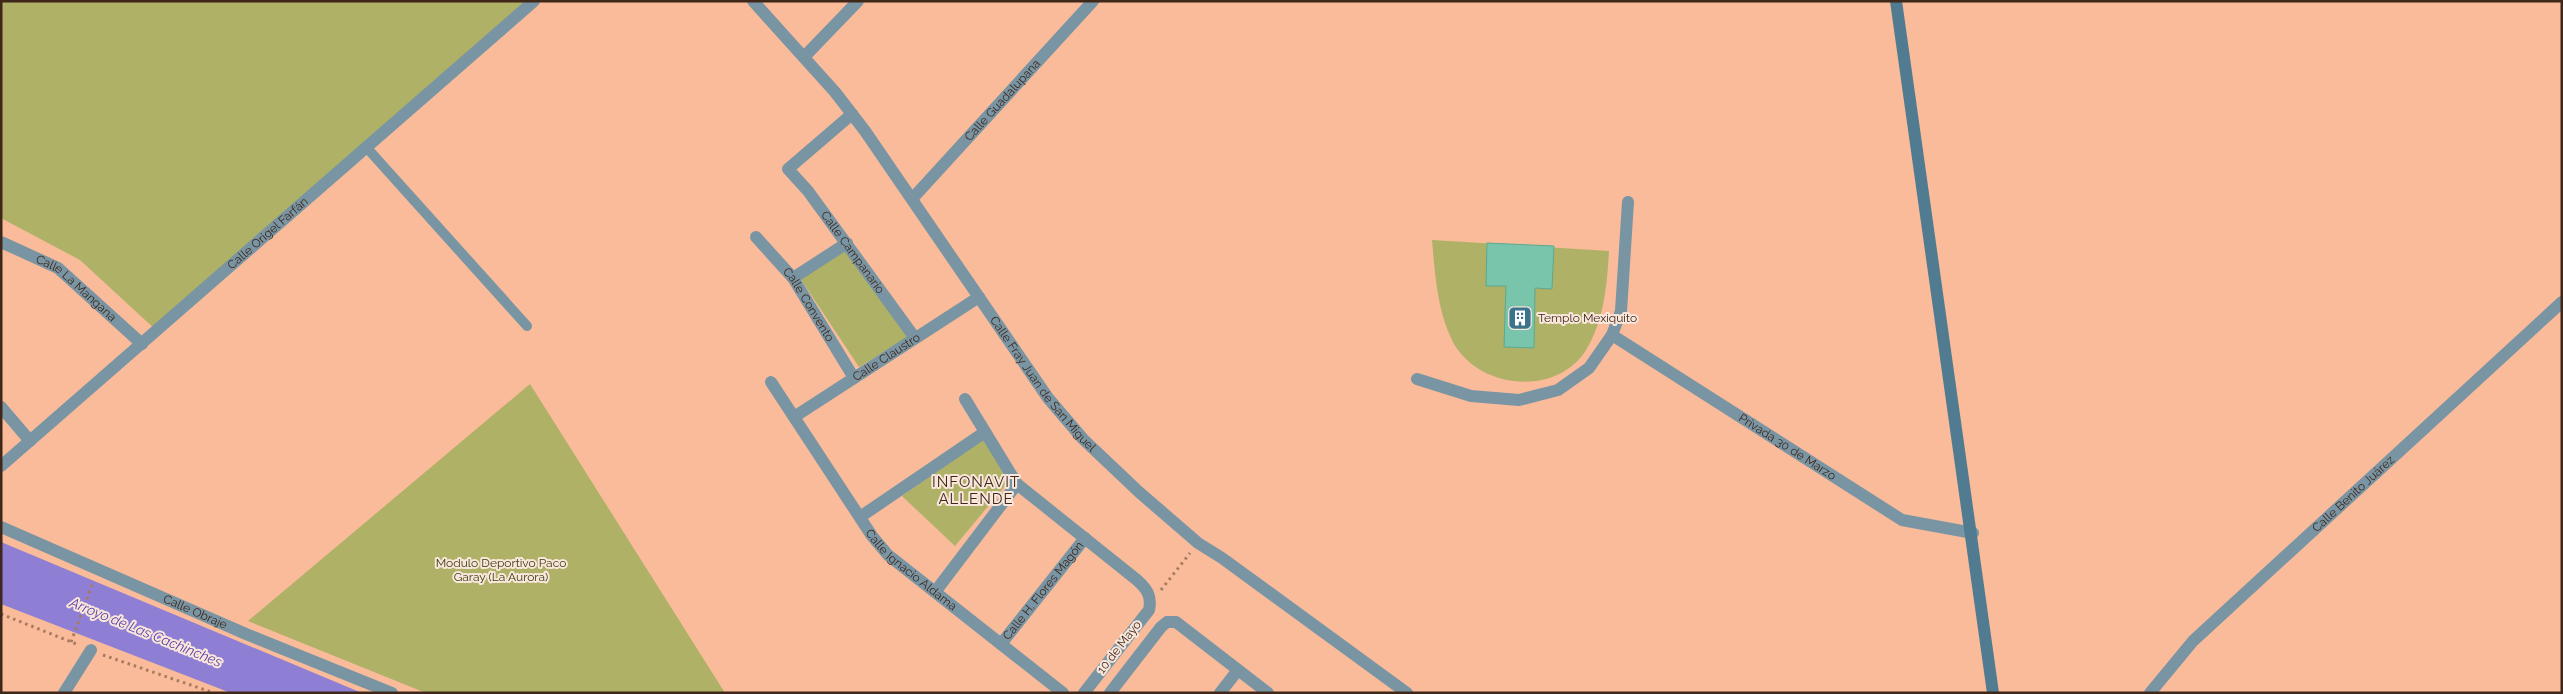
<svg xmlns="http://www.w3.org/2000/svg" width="2563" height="694" font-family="Raleway,sans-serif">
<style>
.green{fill:#aeb166}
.water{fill:#8e7fd5}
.building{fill:#78c5ab;stroke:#5ca990}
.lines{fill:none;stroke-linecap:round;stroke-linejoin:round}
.path{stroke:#a77a61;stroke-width:3;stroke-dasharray:2.5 4;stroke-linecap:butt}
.service{stroke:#7995a4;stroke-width:10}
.minor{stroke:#7995a4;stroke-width:12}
.secondary{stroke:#507b90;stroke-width:12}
.labels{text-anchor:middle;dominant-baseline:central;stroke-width:4;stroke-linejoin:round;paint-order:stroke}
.street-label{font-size:12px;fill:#3f271a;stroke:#fae7dc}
.poi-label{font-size:12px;fill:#3f271a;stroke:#fae7dc;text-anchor:start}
.park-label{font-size:12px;fill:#393a0e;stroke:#fae7dc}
.water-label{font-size:14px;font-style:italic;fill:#5940a6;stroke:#fae7dc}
.quarter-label{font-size:15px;letter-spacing:1px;fill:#3f271a;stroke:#fae7dc}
</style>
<rect width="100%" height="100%" fill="#f9bb99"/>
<g class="green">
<polygon points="1,1 534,1 157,331 80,260 1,218"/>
<path d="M 1432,240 L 1609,251 C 1607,285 1604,321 1586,350 C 1556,398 1476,389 1452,340 C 1437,309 1435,274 1432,240 Z"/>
<polygon points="850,247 908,337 859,367 798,275"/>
<polygon points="530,384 725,693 426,693 248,621"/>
<polygon points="987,436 1009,481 955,546 902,496"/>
</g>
<polygon class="water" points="1,542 362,693 231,693 1,604"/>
<polygon class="building" points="1487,243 1554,246 1552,289 1535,288 1534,348 1504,347 1506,286 1486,286"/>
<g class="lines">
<g class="path">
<polyline points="1161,590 1190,553"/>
<polyline points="1,614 79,645"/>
<polyline points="71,642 93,582"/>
<polyline points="103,655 214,693"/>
</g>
<polyline class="service" points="367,148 527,326"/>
<g class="minor">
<path id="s1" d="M 753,1 L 835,92 L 865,131 L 1048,398 L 1083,439 L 1139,492 L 1198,543 L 1222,558 L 1407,693"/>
<polyline points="804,57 858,1"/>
<path id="s2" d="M 852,114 L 788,169 L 808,191 L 915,338"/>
<path id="s3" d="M 912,199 L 1093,1"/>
<path id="s4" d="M 756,237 L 793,278 L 854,378"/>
<path id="s5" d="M 1,242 L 58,268 L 142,344"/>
<polyline points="793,278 847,243"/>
<path id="s6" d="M 1612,335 L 1902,520 L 1973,533"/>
<polyline points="1417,379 1471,396 1519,400 1558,390 1589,368 1612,335 1621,311 1628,202"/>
<path id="s7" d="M 771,382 L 872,536 L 888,555 L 1063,693"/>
<path d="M 965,399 L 1017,484 L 1137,580 C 1147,589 1152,596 1149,610 L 1084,693"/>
<polyline points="1,407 30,441"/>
<path id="s8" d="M 794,417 L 979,297"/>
<path id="s9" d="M 1,466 L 534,1"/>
<polyline points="860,517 985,432"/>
<path id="s10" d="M 1,527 L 246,634 L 392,693"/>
<polyline points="935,592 1017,484"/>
<path id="s11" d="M 1001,644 L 1085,538"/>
<polyline points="64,693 91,650"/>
<polyline points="1110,693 1161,627 1167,622 1176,622 1268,693"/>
<polyline points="1220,693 1238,670"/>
<path id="s12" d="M 2150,693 L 2193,641 L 2562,302"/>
</g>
<polyline class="secondary" points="1896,1 1993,693"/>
</g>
<defs>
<g id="building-square" transform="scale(1.25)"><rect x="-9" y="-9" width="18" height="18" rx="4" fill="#3b738d" stroke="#fae7dc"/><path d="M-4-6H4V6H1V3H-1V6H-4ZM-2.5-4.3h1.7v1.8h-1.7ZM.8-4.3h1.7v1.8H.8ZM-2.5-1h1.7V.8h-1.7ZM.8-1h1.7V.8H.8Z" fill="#fff"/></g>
</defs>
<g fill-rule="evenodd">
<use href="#building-square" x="1520" y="318"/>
</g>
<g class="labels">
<g class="street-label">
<text stroke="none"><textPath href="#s3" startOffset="134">Calle Guadalupana</textPath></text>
<text stroke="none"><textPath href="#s9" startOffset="354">Calle Origel Farfán</textPath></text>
<text stroke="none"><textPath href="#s2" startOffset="190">Calle Campanario</textPath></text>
<text stroke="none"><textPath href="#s5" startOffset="89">Calle La Mangana</textPath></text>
<text stroke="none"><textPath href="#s4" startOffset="86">Calle Convento</textPath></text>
<text stroke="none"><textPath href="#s8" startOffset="110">Calle Claustro</textPath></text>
<text stroke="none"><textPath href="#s1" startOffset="481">Calle Fray Juan de San Miguel</textPath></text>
<text stroke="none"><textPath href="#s6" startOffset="208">Privada 30 de Marzo</textPath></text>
<text stroke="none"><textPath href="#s12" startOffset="285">Calle Benito Juárez</textPath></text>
<text stroke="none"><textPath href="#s7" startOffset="236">Calle Ignacio Aldama</textPath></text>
<text stroke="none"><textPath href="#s11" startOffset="68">Calle H. Flores Magón</textPath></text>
<text stroke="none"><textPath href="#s10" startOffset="212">Calle Obraje</textPath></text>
<text transform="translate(1119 647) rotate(-52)">10 de Mayo</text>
</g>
<g class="poi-label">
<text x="1538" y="318">Templo Mexiquito</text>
</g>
<g class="park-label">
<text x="501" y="563">Modulo Deportivo Paco<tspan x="501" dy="14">Garay (La Aurora)</tspan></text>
</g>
<g class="water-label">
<text transform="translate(146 632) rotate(22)">Arroyo de Las Cachinches</text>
</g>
<g class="quarter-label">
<text x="976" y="482">INFONAVIT<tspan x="976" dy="17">ALLENDE</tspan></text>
</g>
</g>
<rect width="2563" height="694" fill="none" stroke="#3f271a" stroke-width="5"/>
</svg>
